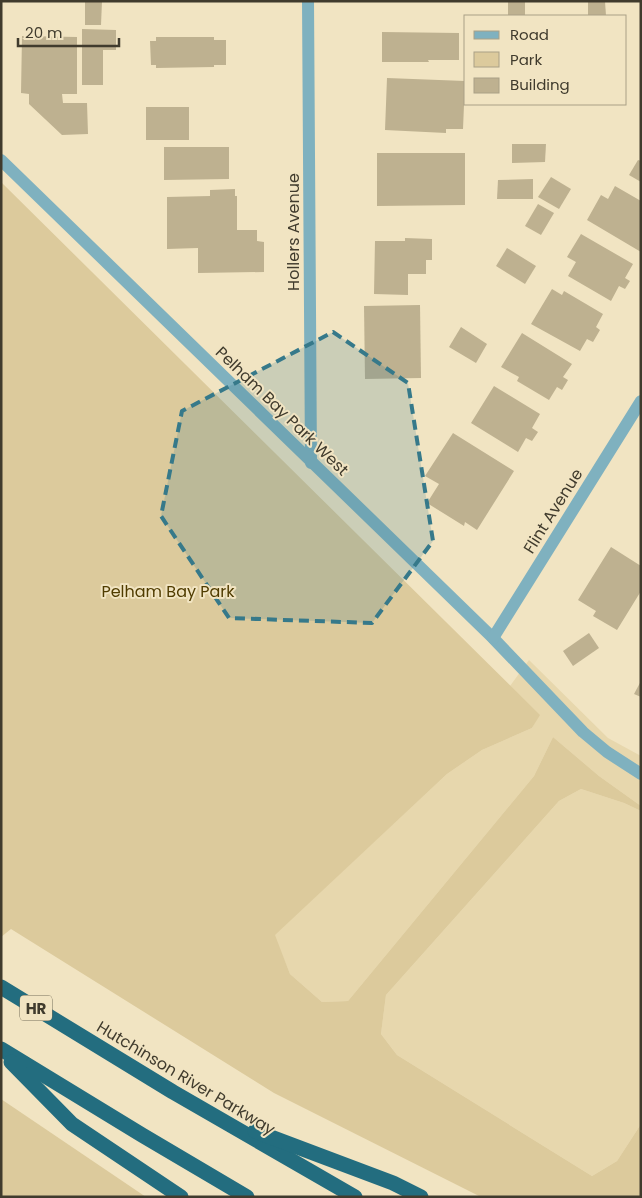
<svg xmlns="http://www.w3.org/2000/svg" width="642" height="1198" font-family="Poppins,sans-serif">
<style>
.built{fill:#e7d7ad}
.green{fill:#dcca9c}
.building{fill:#beb190}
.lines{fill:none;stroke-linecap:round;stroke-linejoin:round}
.minor{stroke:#7fb1bf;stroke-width:12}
.highway{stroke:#236d7f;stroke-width:15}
.marked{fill:#36798a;fill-opacity:0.2;stroke:#36798a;stroke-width:4;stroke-dasharray:10 6;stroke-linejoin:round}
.labels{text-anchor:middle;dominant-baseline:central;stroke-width:4;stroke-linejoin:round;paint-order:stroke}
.shield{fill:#f1e4c2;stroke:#756e5a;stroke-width:1}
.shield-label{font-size:15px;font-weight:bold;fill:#403b2d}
.street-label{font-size:16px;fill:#403b2d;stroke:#f1e4c2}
.park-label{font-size:16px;fill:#503c00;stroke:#f1e4c2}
</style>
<rect width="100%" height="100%" fill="#f1e4c2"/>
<g class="built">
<polygon points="529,660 608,738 641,756 641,806 599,776 553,737 534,776 348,1001 322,1002 290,974 274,935 447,774 482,750 532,728 539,715 510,686"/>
<polygon points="581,789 624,803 641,811 641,1124 617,1161 592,1176 397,1055 381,1034 386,995 559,801"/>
</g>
<g class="green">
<polygon points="1,182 540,715 532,728 482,750 447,774 275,935 290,974 322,1002 348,1001 534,776 553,737 599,776 641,806 641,811 624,803 581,789 559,801 386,995 381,1034 397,1055 592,1176 617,1161 641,1124 641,1197 481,1197 274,1093 11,929 1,937"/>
<polygon points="1,1099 146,1197 1,1197"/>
</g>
<g class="building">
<polygon points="85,1 102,1 101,25 85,25"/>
<rect x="508" y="1" width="17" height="15"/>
<polygon points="588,1 605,1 606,16 588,16"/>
<polygon points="82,29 116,30 116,50 103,50 103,85 82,85"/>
<polygon points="382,32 459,33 459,60 428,60 429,62 382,62"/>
<polygon points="22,36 77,37 77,94 62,94 63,103 87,103 88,134 62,135 29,104 29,94 21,93"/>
<polygon points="156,37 214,37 214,40 226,40 226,65 214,65 214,67 156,68 156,65 151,65 150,41 156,41"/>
<polygon points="387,78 465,81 463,129 446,129 446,133 385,130"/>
<rect x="146" y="107" width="43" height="33"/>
<polygon points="512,144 546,144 545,162 512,163"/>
<polygon points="164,147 229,147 229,179 164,180"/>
<polygon points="377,153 465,153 465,205 377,206"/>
<polygon points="638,160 641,161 641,182 629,175"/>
<polygon points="551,177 571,189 559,209 538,197"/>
<polygon points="533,179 533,199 497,199 498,180"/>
<polygon points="615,186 641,201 641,252 587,220 601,195 608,199"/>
<polygon points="235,189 235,196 237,196 237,230 257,230 257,241 264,242 264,272 198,273 198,248 167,249 167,197 210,196 210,190"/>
<polygon points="538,204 554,213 541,235 525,226"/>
<polygon points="581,234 633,264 625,278 630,281 625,289 619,286 611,301 568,276 576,262 567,257"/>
<polygon points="405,238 432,239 432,260 426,260 426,274 408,274 408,295 374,294 375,241 405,241"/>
<polygon points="507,248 536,266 525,284 496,266"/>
<polygon points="552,289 562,295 564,291 603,314 596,327 600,330 593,342 587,339 580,351 531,324"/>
<polygon points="420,305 421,378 365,379 364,306"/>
<polygon points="461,327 487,344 476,363 449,347"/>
<polygon points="522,333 572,364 563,377 568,380 562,390 557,387 549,400 517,381 519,377 501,367"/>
<polygon points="494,386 540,414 532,428 538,432 532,441 526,438 518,452 471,423"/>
<polygon points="453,433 514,471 477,530 465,522 464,526 427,503 439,484 425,476"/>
<polygon points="611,547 641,566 641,591 617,630 593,616 596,611 578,600"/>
<polygon points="589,633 599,648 573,666 563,651"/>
<polygon points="641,681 641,697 634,694"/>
</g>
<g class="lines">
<g class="minor">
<polyline points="308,1 311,463"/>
<polyline points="1,160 493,638 583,732 607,752 641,774"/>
<polyline points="493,638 641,401"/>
</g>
<g class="highway">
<polyline points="1,987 173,1092 355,1197"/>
<polyline points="1,1049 142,1135 247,1197"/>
<polyline points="11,1062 72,1124 181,1197"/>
<polyline points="255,1131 393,1183 421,1197"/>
</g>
</g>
<path class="marked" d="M 333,332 L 408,383 L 433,541 L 372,623 L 229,618 L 161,516 L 182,411 Z"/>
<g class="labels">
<rect class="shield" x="20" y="995.5" width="32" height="25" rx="4"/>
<g class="shield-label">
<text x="36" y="1008">HR</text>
</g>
<g class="street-label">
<text transform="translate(293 232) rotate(-90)">Hollers Avenue</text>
<text transform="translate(282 411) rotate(44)">Pelham Bay Park West</text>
<text transform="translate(553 511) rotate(-58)">Flint Avenue</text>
<text transform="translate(186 1078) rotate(31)">Hutchinson River Parkway</text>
</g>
<g class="park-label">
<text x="168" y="591">Pelham Bay Park</text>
</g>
</g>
<rect width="642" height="1198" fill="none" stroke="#403b2d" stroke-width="5"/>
<rect x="464" y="15" width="162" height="90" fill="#f1e4c2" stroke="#aaa086"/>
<rect x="474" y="31" width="25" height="8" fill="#7fb1bf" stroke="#aaa086"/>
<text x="510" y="40" font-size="15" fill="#403b2d">Road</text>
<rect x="474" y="52" width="25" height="15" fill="#dcca9c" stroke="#aaa086"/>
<text x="510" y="65" font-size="15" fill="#403b2d">Park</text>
<rect x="474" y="78" width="25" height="15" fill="#beb190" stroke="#aaa086"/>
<text x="510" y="90" font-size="15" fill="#403b2d">Building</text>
<path d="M18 38v8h101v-8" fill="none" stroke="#403b2d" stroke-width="2.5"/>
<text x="25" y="38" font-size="15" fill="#403b2d" stroke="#f1e4c2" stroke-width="4" paint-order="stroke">20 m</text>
</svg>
